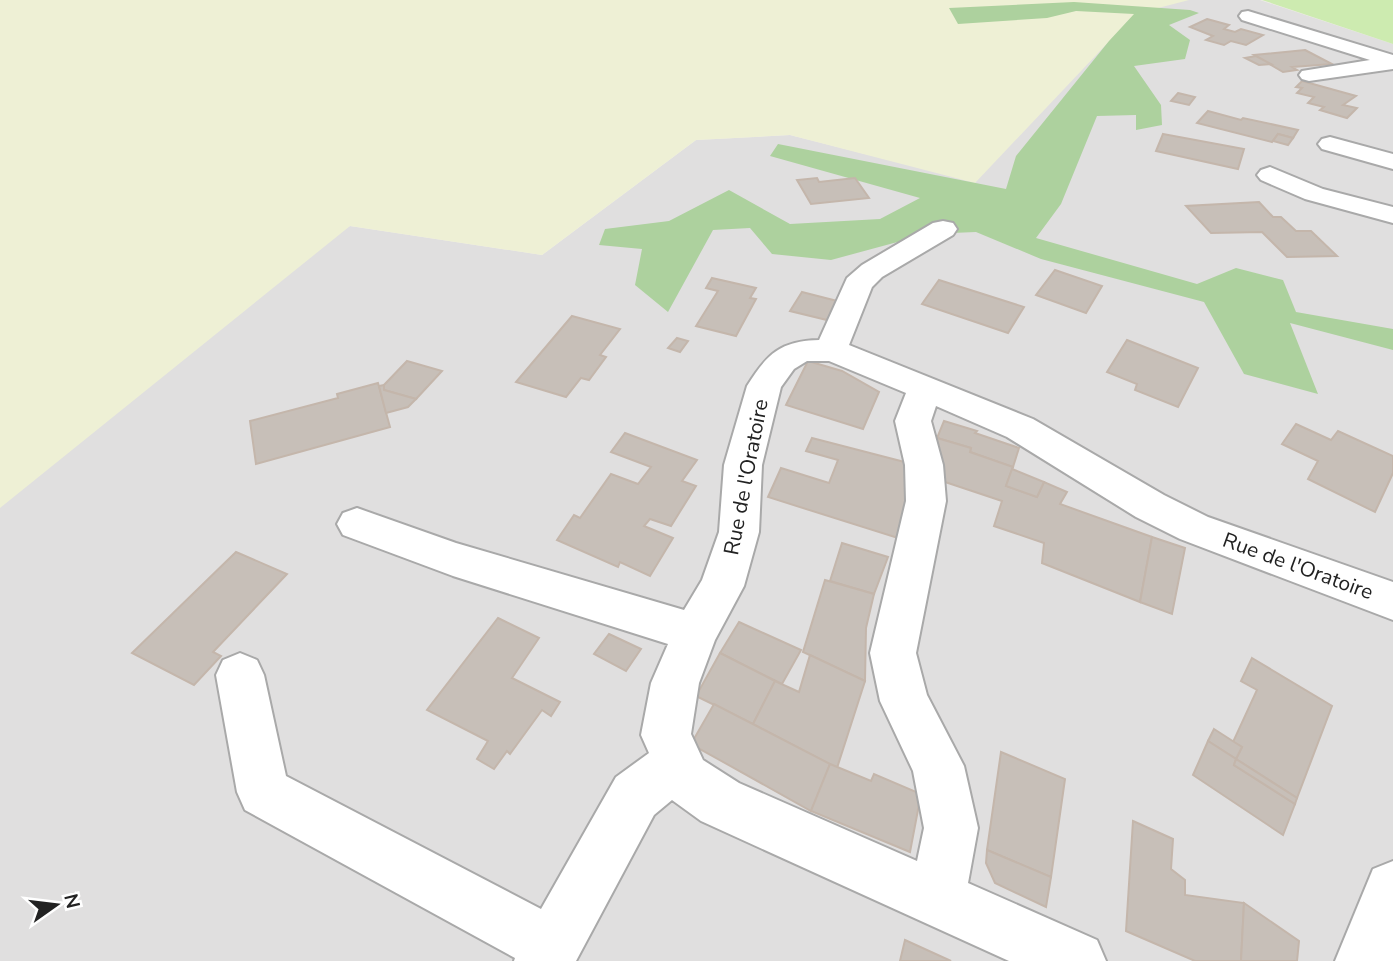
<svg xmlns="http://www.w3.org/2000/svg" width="1393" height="961" font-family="'Nunito Sans',sans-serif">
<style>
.residential{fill:#e0dfdf}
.farmland{fill:#eef0d5}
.grass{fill:#cdebb0}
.forest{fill:#add19e}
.building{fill:#c7bfb8;stroke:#c4b6ab;stroke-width:2}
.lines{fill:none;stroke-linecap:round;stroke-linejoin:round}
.minor-casing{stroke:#a9a9a9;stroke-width:4}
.minor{fill:#fff;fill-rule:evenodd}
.labels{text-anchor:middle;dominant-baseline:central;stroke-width:6;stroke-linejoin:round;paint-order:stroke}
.street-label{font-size:21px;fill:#222;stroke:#fff}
</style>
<rect width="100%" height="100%" fill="#f2efe9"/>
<polygon class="residential" points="1179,0 1260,0 1393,44 1393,961 0,961 0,427 350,226 542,255 696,140 790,135 972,181 1099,16"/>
<polygon class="farmland" points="0,0 1189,0 1135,14 975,183 790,135 696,140 542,255 350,226 0,508"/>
<polygon class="grass" points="1262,0 1393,0 1393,44"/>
<polygon class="forest" points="1074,2 1190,10 1199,13 1169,25 1190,40 1185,59 1134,66 1161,105 1162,125 1136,130 1136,115 1097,116 1061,204 1036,238 1197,284 1236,268 1283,280 1296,312 1393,329 1393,350 1290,323 1318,394 1244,374 1204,302 1041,259 976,232 927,234 831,260 772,254 750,228 713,230 668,312 635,285 642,249 599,245 605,229 669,221 729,190 790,224 880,219 920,198 770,156 778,144 1006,189 1016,156 1109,41 1134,14 1076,11 1047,18 958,24 949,8"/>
<g class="building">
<polygon points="1207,19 1229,25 1224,29 1235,32 1241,29 1263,35 1246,45 1231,41 1224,45 1206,40 1213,36 1190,27"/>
<polygon points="1305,50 1332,64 1292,67 1297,70 1283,72 1254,55"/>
<polygon points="1256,56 1271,64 1259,65 1245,58"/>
<polygon points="1302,81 1356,96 1343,105 1357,108 1347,118 1320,110 1324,107 1308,103 1314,97 1297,93 1302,88 1296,87"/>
<polygon points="1178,93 1195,97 1189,105 1171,101"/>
<polygon points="1208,111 1241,120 1243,118 1298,130 1293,138 1278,134 1272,142 1197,123"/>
<polygon points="1163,134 1244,149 1238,169 1156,151"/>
<polygon points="1278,134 1293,138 1288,145 1273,141"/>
<polygon points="817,178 819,182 855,178 869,198 811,204 797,180"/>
<polygon points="1259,202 1273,217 1281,217 1296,231 1311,231 1337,256 1287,257 1262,232 1211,233 1186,206"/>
<polygon points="1055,270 1102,286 1086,313 1036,295"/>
<polygon points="712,278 756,288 750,298 756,299 736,336 696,326 718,291 706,288"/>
<polygon points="939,280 1024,307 1008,333 922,304"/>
<polygon points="802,292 837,301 827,320 790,311"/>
<polygon points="572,316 620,329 600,355 606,357 589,380 581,378 566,397 516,382"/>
<polygon points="677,338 688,341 680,352 668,348"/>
<polygon points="1127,340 1198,368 1178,407 1135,390 1137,384 1107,372"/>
<polygon points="407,361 442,371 416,399 384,390 384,385"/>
<polygon points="808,361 842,371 879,392 863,429 786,405"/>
<polygon points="378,383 390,427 256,464 250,421 338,398 337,394"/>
<polygon points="384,385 384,390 416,399 408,407 386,413 379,386"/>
<polygon points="944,421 977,431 975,433 1019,448 1013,467 970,452 971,448 937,438"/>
<polygon points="1296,424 1331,440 1338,431 1393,456 1393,473 1375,512 1308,479 1318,461 1282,444"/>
<polygon points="625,433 697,460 682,481 696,486 671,526 650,519 644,526 673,538 650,576 620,562 618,567 557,540 574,515 580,518 611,474 638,484 651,467 611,452"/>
<polygon points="812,438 920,466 898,538 768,497 781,468 829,483 838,460 806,451"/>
<polygon points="937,438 971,448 970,452 1013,467 1006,486 1037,497 1044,482 1067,492 1060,504 1152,537 1140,602 1042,563 1044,543 994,526 1002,501 939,480"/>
<polygon points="1012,469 1044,482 1037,497 1006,486"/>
<polygon points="1152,537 1185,548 1172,614 1140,602"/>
<polygon points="842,543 888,557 874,594 830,581"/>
<polygon points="236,552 287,574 213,652 221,656 194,685 132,653"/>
<polygon points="825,580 874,594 866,628 865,681 803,652"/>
<polygon points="498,618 539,638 512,678 560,702 551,716 542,710 510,754 507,751 494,769 477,759 488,741 427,710"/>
<polygon points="739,622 801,650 782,684 720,653"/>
<polygon points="609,634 641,649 626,671 594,654"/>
<polygon points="720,653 775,681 753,724 696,696"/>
<polygon points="810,655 865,681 837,768 753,724 775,681 799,692"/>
<polygon points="1252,658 1332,706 1297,798 1236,759 1242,747 1233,742 1257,690 1241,681"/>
<polygon points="714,704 830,764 811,811 691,744"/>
<polygon points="1214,729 1242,747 1236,759 1208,741"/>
<polygon points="1208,741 1236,759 1234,765 1295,804 1283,835 1193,775"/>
<polygon points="1001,752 1065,779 1051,877 987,850"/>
<polygon points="1236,759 1297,798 1295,804 1234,765"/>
<polygon points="830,764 871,781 874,774 921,794 910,852 811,811"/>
<polygon points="1133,821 1173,839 1171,869 1185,880 1185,895 1244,903 1241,961 1195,961 1126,931"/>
<polygon points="987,850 1051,877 1046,907 995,883 986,863"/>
<polygon points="1244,903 1299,941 1297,961 1241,961"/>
<polygon points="905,940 951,961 900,961"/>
</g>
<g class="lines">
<g class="minor-casing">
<g id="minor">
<polygon points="1248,11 1393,55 1393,69 1309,81 1302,79 1299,75 1302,71 1370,60 1242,20 1239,16 1242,12"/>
<polygon points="1330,137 1393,154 1393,169 1322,149 1318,144 1322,139"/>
<polygon points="1270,167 1323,189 1393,207 1393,223 1305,199 1261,180 1257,175 1261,170"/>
<path d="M 943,221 L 953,223 L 957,229 L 953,235 L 882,277 L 872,287 L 849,345 L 1033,419 L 1164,495 L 1208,517 L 1393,582 L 1393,620 L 1180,539 L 1136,517 L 1007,437 L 936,406 L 931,421 L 943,465 L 946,501 L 916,653 L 927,695 L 964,766 L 978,828 L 968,883 L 1097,940 L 1106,961 L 1009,961 L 701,821 L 672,800 L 654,815 L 576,961 L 514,961 L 515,958 L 245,810 L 237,792 L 216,675 L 223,660 L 240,653 L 257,660 L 264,675 L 286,776 L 541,909 L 616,777 L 649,753 L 641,735 L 651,683 L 668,644 L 453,576 L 343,535 L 337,524 L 343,513 L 357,508 L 456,543 L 684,610 L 702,580 L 719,532 L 724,465 L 747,386 C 767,354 780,341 819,340 L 847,278 L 862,265 L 933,223 ZM 807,361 L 829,361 L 906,393 L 895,421 L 905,465 L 906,501 L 870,653 L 880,701 L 913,771 L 924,828 L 917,861 L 739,783 L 703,760 L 691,734 L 699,683 L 715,640 L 744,586 L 759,532 L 762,465 L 781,387 L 794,369 Z"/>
<polygon points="1393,861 1393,961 1335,961 1373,869"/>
</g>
</g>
<use href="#minor" class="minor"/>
</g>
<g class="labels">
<g class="street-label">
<text transform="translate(746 477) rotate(-79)">Rue de l'Oratoire</text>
<text transform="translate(1298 566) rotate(20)">Rue de l'Oratoire</text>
</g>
</g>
<g transform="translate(56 905) rotate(76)" stroke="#ffffff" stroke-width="5" paint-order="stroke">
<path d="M0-5L12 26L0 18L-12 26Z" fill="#222222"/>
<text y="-10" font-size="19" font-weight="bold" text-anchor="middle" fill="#222222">N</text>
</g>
</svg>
